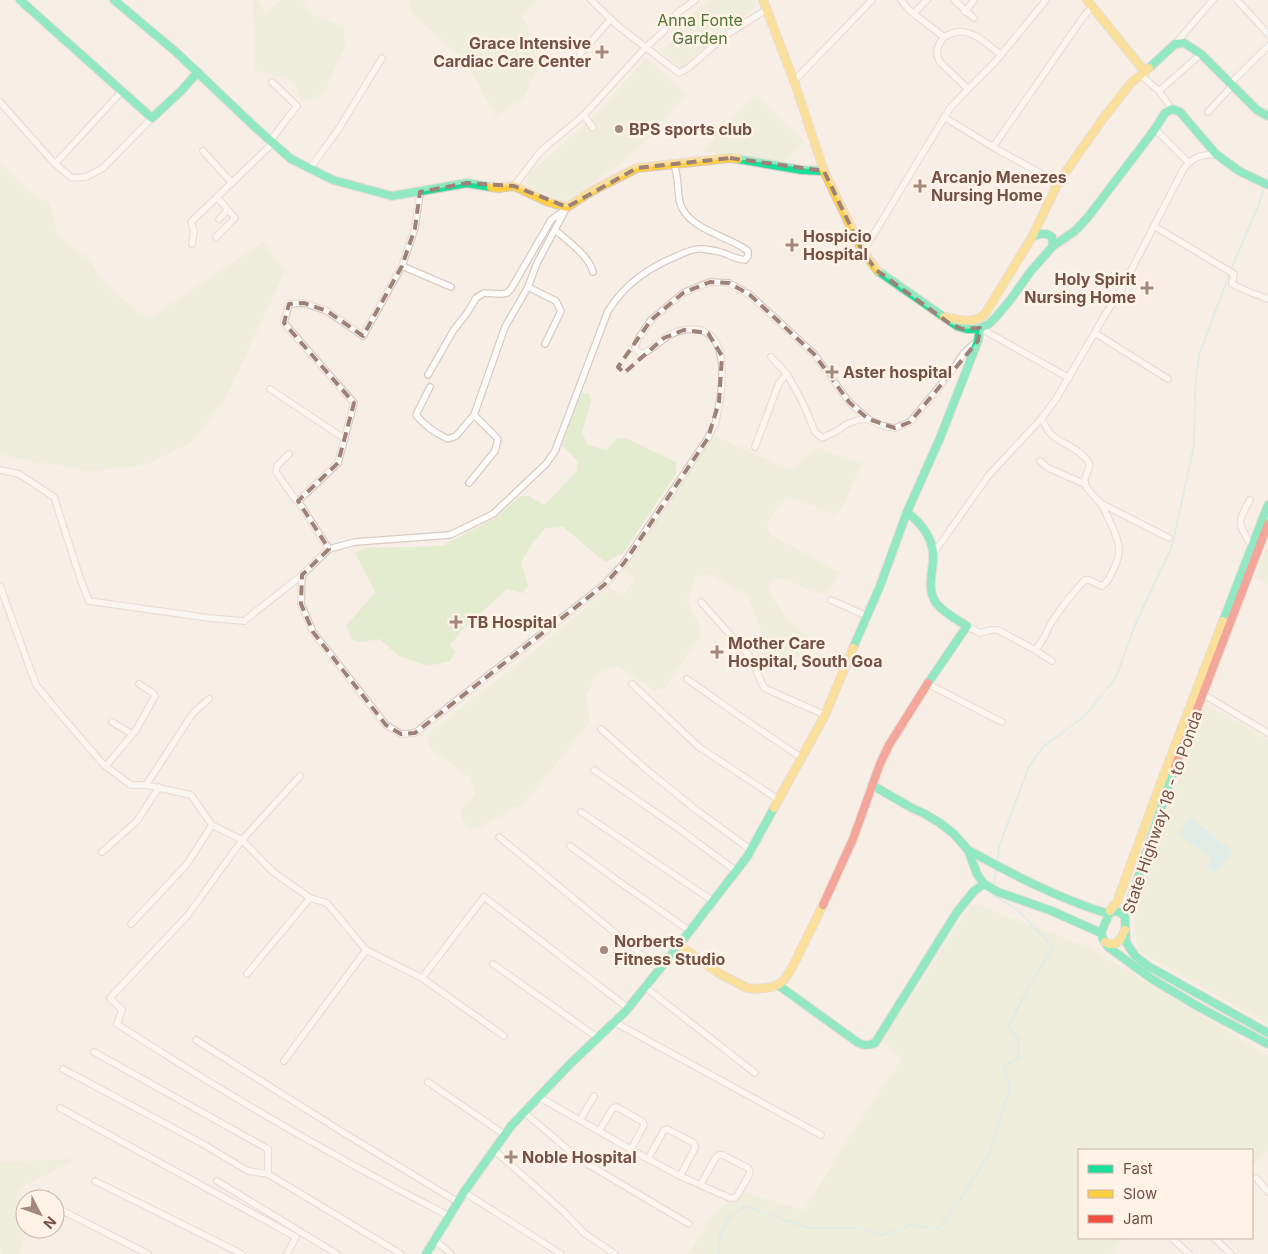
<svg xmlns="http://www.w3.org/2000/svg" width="1268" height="1254" font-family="Inter,sans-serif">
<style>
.green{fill:#e4eccf}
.water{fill:#c7e8e7}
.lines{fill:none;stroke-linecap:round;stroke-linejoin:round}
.stream{stroke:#c7e8e7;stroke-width:2}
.street-casing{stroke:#d8cbc4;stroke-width:8}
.fast-casing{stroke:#d7c9c2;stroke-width:10}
.slow-casing{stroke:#d7c9c2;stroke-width:10}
.jam-casing{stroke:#d7c9c2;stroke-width:10}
.street{stroke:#fefcfb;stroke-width:5.5}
.fast{stroke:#16e098;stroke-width:8}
.slow{stroke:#ffcf43;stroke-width:8}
.jam{stroke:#f24e42;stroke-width:8}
.marked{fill:none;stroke:#9e8277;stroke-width:4;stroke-dasharray:10 6;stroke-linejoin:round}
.poi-dot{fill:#a2887d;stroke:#fff2e6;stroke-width:2}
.labels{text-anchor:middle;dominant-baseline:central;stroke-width:5;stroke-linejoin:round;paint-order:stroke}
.park-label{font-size:16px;fill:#52763a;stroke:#fff2e6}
.poi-label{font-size:16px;font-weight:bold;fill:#755145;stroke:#fff2e6;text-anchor:start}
.street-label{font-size:16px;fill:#755145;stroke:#fff2e6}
</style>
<rect width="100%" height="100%" fill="#f7eee6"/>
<g class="green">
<polygon points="253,0 258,0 265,14 280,0 302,0 310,13 344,27 345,47 323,94 302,102 294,82 255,70"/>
<polygon points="408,0 538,0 538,1 522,16 543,56 524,98 496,117 466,62 411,13"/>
<polygon points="711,0 756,0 757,6 697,53 682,68 662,52 678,33 686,18"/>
<polygon points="646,58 686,94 646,141 619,165 569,199 563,201 527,186 526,181 530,172 595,116"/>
<polygon points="755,95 805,142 784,163 702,151"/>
<polygon points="0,163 29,191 49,203 57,234 90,261 101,279 122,299 149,319 264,242 285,271 225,400 192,442 143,466 88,471 26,460 0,454"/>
<polygon points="581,393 589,393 591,401 582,433 588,445 607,450 616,438 627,439 676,462 676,474 623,553 605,562 563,527 545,528 531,545 521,563 528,586 523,593 507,589 462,630 450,645 455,652 450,661 428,666 399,656 379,639 363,642 352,640 346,626 375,592 355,553 366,548 442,546 494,519 520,496 529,496 544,505 551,499 577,470 577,461 562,445"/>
<polygon points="715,436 781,466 794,468 811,451 819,448 862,464 842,508 835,515 789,497 781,503 767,524 770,534 839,572 833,585 824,596 783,579 774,578 769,590 786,619 811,638 816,647 808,656 791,657 771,663 760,662 755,646 762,634 748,596 709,573 697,576 687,600 699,625 701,636 665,688 655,691 617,666 598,673 586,695 588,713 590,721 538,787 521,806 513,807 501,816 476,829 466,827 460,812 475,794 469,777 429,748 428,734 543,643 610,587 622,596 636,578 623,571 685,477"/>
<polygon points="1268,541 1268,584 1255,578"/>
<polygon points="1205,703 1268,740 1268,1024 1140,952 1135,934 1134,908"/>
<polygon points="972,903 1087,946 1268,1056 1268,1151 1255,1164 1252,1162 1252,1150 1079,1150 1079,1238 1124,1238 1111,1254 688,1254 714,1213 742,1192 804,1210 850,1136 902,1059 881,1041"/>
<polygon points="76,1159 19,1189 25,1207 25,1227 20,1254 2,1254 0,1250 0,1162"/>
</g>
<polygon class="water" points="1192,818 1233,852 1215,873 1207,867 1212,860 1179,833"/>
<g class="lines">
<g class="stream">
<polyline points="1268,172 1268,171"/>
<polyline points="997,864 999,847 1029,766 1044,746 1086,715 1116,677 1135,625 1172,546 1194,446 1195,392 1199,355 1232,267 1260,202 1263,191"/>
<polyline points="994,886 996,868"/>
<polyline points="719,1254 720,1236 728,1218 745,1206 808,1228 858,1228 882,1235 910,1225 938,1229 960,1200 990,1152 1010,1087 1004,1067 1018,1057 1018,1039 1008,1027 1025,994 1053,947 1018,910 993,895 993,893"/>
</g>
<g class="street-casing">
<g id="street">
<polyline points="591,0 618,26 679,73 687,69 726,35 766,10"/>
<path d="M 901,0 L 909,10 L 944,37 C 938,45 934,52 940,62 L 968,89"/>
<polyline points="954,0 974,18"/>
<polyline points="1237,0 1268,34"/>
<polyline points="965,12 974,0"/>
<polyline points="914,13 927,0"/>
<path d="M 944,37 C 948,35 952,33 956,32 C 973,29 988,45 1001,55"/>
<polyline points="1175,44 1213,0"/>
<polyline points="580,54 611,19"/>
<polyline points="1144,78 1159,91"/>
<polyline points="794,81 872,0"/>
<polyline points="1230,84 1268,46"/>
<polyline points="0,102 55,164 72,178 86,177 103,168 152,118"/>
<polyline points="1172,109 1159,91 1201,54"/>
<polyline points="1208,112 1232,86"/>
<polyline points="584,115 593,128"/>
<polyline points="944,117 993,147 1058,183"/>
<polyline points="1155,129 1189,163"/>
<polyline points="270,141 297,106 272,82"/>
<polyline points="993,147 1084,16 1092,7"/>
<polyline points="203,151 232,183"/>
<polyline points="55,164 122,91"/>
<path d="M 674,165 C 679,178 677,190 680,203 C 688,230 729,236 748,251 L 748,256 L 745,260 C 737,259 733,257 726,254 C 719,251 711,250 703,249 C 694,248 685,252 677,256 C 648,268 625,284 608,311 L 555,451 L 546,464 L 493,514 L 450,535 L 355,542 L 329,549 L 302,575 L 301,604 L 313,632 L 386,725 L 401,734 L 415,733 L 604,585 L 624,563 L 708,438 C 710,433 713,428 715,424 C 718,414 719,403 721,393 C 724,365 724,323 684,330 C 664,333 658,348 641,354 L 635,348 L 638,339 L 651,320 L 683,293 L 710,282 L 729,283 L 750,295 L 814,354 L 849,402 L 868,419"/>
<polyline points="310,168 338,130 382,58"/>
<polyline points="514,186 541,151 584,115 646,47 663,32 676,14 695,0"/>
<polyline points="217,197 228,210 219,219"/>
<polyline points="1154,226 1234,274 1232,284 1247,291 1268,299"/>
<path d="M 555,230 C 567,240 590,257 593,272"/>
<polyline points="216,237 235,218 228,210"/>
<polyline points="192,244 194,231 191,222 273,143"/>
<polyline points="863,252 950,108 968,89 995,62 1046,0"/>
<polyline points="402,266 415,228 420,192"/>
<polyline points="528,287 556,301 561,311 545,344"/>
<polyline points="980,328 1069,378"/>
<polyline points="1095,333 1168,379"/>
<polyline points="771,357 787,374 803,403 815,432 822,438 835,432 847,424 858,420 868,419 883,426 895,428 910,422 949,375 964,353 976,342"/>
<polyline points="428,375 453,331 467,313 476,298 484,293 501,294 507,293 511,289 551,220 566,209"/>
<path d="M 430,387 L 416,415 C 424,425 437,434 448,439 L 456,436 L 474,415"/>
<polyline points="270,389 345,439"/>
<polyline points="755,447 779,383 787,374"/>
<polyline points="289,454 277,466 276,472 295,499 298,501"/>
<polyline points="1040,461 1048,468 1085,484"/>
<polyline points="0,470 19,474 54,497 81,581 89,601 209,618 244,621 302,575"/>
<polyline points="469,483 495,451 498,439 474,415 505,327 528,287 537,263 567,207"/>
<path d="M 1250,500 C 1236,524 1238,523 1252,546"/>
<polyline points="1100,503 1169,538"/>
<polyline points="329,549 298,501 338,463 354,403 284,323 289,304 304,303 327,311 363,336 402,266 451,287"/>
<path d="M 933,554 L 989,475 L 1042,418 L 1056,399 L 1105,315 L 1121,290 L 1184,168 C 1196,155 1199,156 1216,154"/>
<path d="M 0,586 L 36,685 L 60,714 L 104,765 L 131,785 L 146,785 L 191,795 L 212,825 L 242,840 L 188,915 L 110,998 L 122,1010 L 117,1024 C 224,1093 335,1158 449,1216"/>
<polyline points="831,600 867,616"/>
<polyline points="701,602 750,657 764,688 825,715"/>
<path d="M 967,626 L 980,633 L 991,630 L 998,630 L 1035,650 C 1043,642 1046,633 1051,623 C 1061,608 1072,593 1085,580 L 1089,580 L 1102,586 C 1108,582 1111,576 1114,568 C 1117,562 1119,556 1119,550 C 1119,537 1107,515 1101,504 C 1096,497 1086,490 1085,483 C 1083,475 1093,468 1088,461 C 1086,458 1082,455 1080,453 C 1064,440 1050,442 1042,418"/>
<polyline points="1035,650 1052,661"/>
<polyline points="687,679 738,715 802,758"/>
<polyline points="632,684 699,747 779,800"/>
<polyline points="928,684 1002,722"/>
<polyline points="1201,693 1268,733"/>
<polyline points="112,722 132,734"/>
<polyline points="601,729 647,770 695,809 751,850"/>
<polyline points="106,766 136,730 155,696 153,693 139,684"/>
<polyline points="594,770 675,826 736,871"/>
<polyline points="146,785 193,713 209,699"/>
<polyline points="581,812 713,901"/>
<polyline points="499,837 659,969"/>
<polyline points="570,846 618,881 690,931"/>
<polyline points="102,852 137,821 159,787"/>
<polyline points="131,924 187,864 212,825"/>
<polyline points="366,950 422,978"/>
<polyline points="493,964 598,1038"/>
<polyline points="247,974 310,898"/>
<polyline points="645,987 755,1073"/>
<polyline points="614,1022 821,1135"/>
<polyline points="504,1036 422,978 484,897 628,1008"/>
<polyline points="196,1040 344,1133 458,1202"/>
<polyline points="94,1052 268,1149 268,1174 401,1254"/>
<polyline points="284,1061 366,950 327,903 310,898 272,871 242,840 300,776"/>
<polyline points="63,1069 203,1144 248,1171 268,1174"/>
<polyline points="428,1082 505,1135"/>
<polyline points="539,1097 648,1159 680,1176 730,1198 734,1198 737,1196 749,1175 750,1171 748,1168 723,1155 719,1155 716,1157 701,1184"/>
<polyline points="60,1108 296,1237 287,1254"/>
<polyline points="524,1112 579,1159 689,1224"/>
<polyline points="580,1120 594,1096"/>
<polyline points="599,1131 613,1108 617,1107 643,1122 644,1125 631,1150"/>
<polyline points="494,1150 564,1212 584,1233 615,1254"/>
<polyline points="648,1159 664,1130 667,1129 694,1143 695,1148 680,1176"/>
<polyline points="1256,1178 1268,1192"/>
<polyline points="95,1181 242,1254"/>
<polyline points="217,1181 337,1254"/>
<polyline points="464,1192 561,1254"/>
<polyline points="55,1207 148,1254"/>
<polyline points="1172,1238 1189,1254"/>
<polyline points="1214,1238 1231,1254"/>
<polyline points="435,1240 451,1254"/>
</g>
</g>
<g class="fast-casing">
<g id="fast">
<polyline points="20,0 152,118 181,91 198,72"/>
<polyline points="114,0 176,52 256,128 291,159 333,180 392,196 467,183 491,187"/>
<polyline points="1149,68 1175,44 1184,43 1201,54 1257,110 1268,116"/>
<polyline points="738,159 802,170 824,171"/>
<polyline points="1032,237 1040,234 1047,234 1052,237 1053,246"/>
<polyline points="878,271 957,326 967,329 977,329 989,324 996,317 1011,299 1031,271 1053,246 1075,231 1088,217 1155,129 1165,113 1172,109 1180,112 1216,154 1239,171 1268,185"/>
<path d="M 907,512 C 922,524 935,540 933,561 C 932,576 927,589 936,603 C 944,613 956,619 967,626 L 928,683"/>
<polyline points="1223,621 1268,505"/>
<polyline points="853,648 880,586 907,512 940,438 978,341 980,328"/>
<polyline points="1175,767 1125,916 1126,942 1135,956 1148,966 1268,1033"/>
<polyline points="872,785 910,807 925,814 940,823 954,834 968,850 977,874 984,884 998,892 1052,911 1101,933"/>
<path d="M 968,850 C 1014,875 1059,899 1109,914 L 1110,911 L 1119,912 L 1125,916"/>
<polyline points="1109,914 1101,933 1103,939 1108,947 1152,979 1197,1006 1268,1044"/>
<path d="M 778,985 L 857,1042 C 863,1046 868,1046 875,1043 L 957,912 L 974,891 L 984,884"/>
<polyline points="426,1254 464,1192 511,1126 571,1063 625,1012 679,945 747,857 774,808"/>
</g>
</g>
<g class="slow-casing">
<g id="slow">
<polyline points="763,0 794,81 824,171 863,252 878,271"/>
<polyline points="1087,0 1145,72"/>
<polyline points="491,187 499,188 514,186 548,202 567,207 592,191 637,168 730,158 738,159"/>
<path d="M 944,317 C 961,319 970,326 985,314 L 1032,237 L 1058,183 L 1102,120 L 1131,83 L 1149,68"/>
<polyline points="774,808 825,715 853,648"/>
<polyline points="1110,911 1117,902 1160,785 1223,621"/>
<polyline points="1105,942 1109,944 1115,944 1120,940 1125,930"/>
<polyline points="679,945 720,974 747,988 755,989 772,987 778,985 784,980 792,968 823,905"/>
</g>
</g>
<g class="jam-casing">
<g id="jam">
<polyline points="1175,767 1268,524"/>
<polyline points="823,905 853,839 880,764 889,745 928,683"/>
</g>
</g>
<use href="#street" class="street"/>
<use href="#fast" class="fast"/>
<use href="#slow" class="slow"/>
<use href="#jam" class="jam"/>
</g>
<path d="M0 0H1268V1254H0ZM 730,158 L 824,171 L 863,252 L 876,270 L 949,323 L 962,329 L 980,328 L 978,341 L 910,422 L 895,428 L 868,419 L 849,402 L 814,354 L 750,295 L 729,283 L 710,282 L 683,293 L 651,320 L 618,367 L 624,373 L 664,338 L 684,330 L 708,333 L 722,356 L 719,402 L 708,438 L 624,563 L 604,585 L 415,733 L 401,734 L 386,725 L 313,632 L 301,604 L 302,575 L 329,549 L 298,501 L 338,463 L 354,403 L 284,323 L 289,304 L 304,303 L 327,311 L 363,336 L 402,266 L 415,228 L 420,192 L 467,183 L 514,186 L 567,207 L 637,168 Z" fill="#f7eee6" fill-opacity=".55" fill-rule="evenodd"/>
<path class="marked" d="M 730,158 L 824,171 L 863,252 L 876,270 L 949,323 L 962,329 L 980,328 L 978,341 L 910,422 L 895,428 L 868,419 L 849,402 L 814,354 L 750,295 L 729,283 L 710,282 L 683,293 L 651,320 L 618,367 L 624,373 L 664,338 L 684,330 L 708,333 L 722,356 L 719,402 L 708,438 L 624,563 L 604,585 L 415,733 L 401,734 L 386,725 L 313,632 L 301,604 L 302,575 L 329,549 L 298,501 L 338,463 L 354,403 L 284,323 L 289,304 L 304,303 L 327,311 L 363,336 L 402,266 L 415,228 L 420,192 L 467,183 L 514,186 L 567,207 L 637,168 Z"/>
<g class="poi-dot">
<path d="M599.5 44.5h5v5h5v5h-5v5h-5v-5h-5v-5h5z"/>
<circle cx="619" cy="129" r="5"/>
<path d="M917.5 178.5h5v5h5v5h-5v5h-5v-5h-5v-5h5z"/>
<path d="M789.5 237.5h5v5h5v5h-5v5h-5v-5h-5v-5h5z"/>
<path d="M1144.5 280.5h5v5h5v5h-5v5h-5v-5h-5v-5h5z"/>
<path d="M829.5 364.5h5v5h5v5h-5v5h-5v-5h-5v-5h5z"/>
<path d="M453.5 614.5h5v5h5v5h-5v5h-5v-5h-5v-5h5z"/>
<path d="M714.5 644.5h5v5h5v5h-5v5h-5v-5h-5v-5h5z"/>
<circle cx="604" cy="950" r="5"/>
<path d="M508.5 1149.5h5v5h5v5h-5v5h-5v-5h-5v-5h5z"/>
</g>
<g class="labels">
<g class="park-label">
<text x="700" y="20">Anna Fonte<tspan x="700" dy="18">Garden</tspan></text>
</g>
<g class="poi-label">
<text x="591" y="43" text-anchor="end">Grace Intensive<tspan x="591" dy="18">Cardiac Care Center</tspan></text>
<text x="629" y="129">BPS sports club</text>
<text x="931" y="177">Arcanjo Menezes<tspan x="931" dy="18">Nursing Home</tspan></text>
<text x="803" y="236">Hospicio<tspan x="803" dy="18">Hospital</tspan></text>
<text x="1136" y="279" text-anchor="end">Holy Spirit<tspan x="1136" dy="18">Nursing Home</tspan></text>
<text x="843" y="372">Aster hospital</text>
<text x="467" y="622">TB Hospital</text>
<text x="728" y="643">Mother Care<tspan x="728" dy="18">Hospital, South Goa</tspan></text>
<text x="614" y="941">Norberts<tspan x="614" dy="18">Fitness Studio</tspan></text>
<text x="522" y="1157">Noble Hospital</text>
</g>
<g class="street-label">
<text transform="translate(1162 812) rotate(-71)">State Highway 18 - to Ponda</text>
</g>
</g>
<rect x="1078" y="1149" width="175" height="90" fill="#fff2e6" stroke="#c8b2a6"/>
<rect x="1088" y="1165" width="25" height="8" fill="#16e098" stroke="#c8b2a6"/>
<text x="1123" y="1174" font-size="15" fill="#755145">Fast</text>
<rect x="1088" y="1190" width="25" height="8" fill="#ffcf43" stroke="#c8b2a6"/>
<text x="1123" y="1199" font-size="15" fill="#755145">Slow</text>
<rect x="1088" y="1215" width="25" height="8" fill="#f24e42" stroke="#c8b2a6"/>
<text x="1123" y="1224" font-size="15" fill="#755145">Jam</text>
<g transform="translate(40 1214) rotate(131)"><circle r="24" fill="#fff2e6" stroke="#c8b2a6"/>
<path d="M0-4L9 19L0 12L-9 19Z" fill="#a2887d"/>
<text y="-8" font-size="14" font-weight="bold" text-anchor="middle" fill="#755145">N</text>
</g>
</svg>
